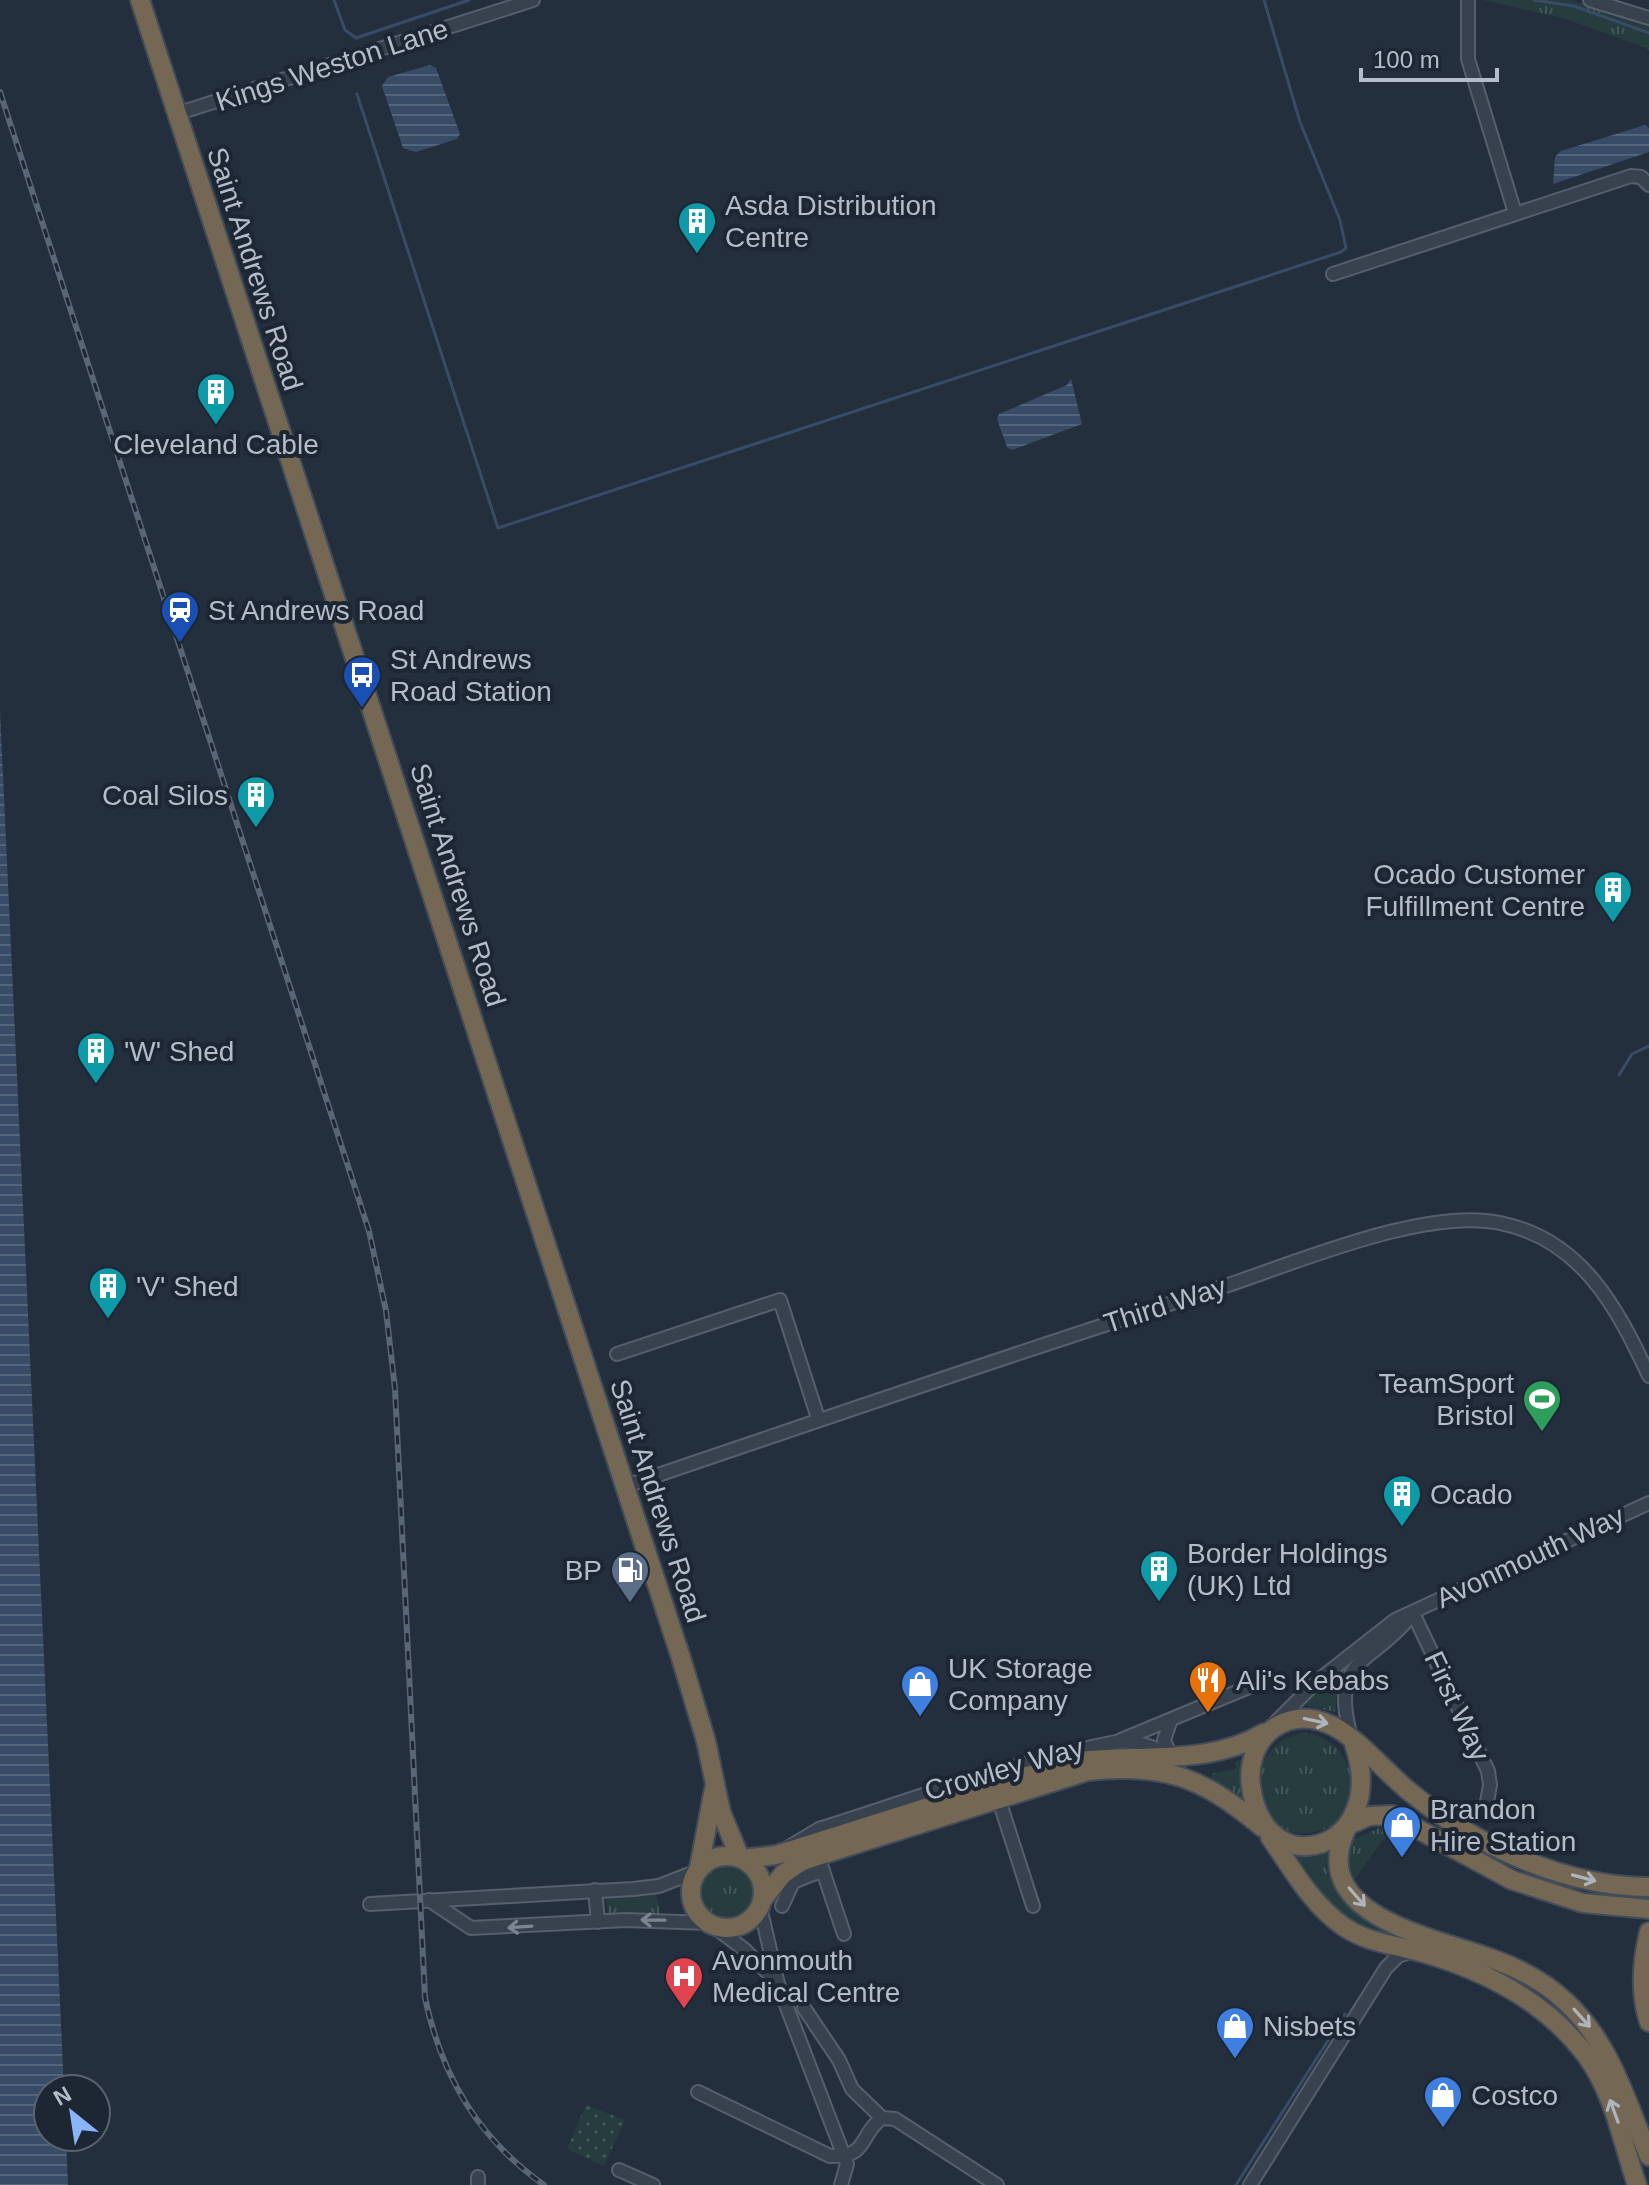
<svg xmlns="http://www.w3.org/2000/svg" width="1649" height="2185" font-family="Helvetica,sans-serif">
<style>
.grass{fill:url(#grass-tufts)}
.park{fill:url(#park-dots)}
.water{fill:url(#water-rules)}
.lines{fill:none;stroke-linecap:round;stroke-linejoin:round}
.stream{stroke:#394c67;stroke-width:3}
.minor-casing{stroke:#565f6c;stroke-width:16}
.highway-casing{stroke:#434c59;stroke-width:22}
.minor{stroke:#38414e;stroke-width:12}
.highway{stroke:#746855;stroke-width:18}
.rail-casing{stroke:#5a6575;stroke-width:6}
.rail{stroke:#1d2633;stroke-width:3;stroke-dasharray:9;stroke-linecap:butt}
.oneway{stroke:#aeb4bd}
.oneway2{stroke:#7c8592}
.labels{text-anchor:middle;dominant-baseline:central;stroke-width:8;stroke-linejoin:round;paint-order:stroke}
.street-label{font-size:28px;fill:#b4bcc9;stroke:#1d2633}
.poi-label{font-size:28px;fill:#b4bcc9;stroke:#1d2633;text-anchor:start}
</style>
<defs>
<pattern id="grass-tufts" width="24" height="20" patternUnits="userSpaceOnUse" patternTransform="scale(2)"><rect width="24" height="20" fill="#263c3f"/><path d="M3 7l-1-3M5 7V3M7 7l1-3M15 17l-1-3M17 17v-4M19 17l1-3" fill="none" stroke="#435659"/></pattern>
<pattern id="park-dots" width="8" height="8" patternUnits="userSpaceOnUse" patternTransform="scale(2)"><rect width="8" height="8" fill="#263c3f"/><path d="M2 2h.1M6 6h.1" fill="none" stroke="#435659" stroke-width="1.8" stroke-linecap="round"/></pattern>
<pattern id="water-rules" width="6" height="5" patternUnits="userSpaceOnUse" patternTransform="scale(2)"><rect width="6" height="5" fill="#394c67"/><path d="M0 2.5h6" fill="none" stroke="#53647b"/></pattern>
</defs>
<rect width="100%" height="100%" fill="#242f3e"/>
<g class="grass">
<polygon points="1483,0 1570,0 1649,23 1649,49 1563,18"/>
<polygon points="1351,1661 1337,1688 1335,1712 1304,1705"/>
<path d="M 1305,1733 C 1349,1740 1364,1785 1339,1822 C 1257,1871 1225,1745 1305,1733 Z"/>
<polygon points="1243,1759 1243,1801 1209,1779 1213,1773 1236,1769 1235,1762"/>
<polygon points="1381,1827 1392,1828 1354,1880 1346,1859 1352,1840"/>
<polygon points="1330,1851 1330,1861 1350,1900 1516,1975 1511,1983 1350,1922 1324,1899 1292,1857"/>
<circle cx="727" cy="1892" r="28"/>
<polygon points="656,1894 660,1914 608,1917 606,1896"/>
</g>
<polygon class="park" points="586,2105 625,2120 604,2166 567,2149"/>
<g class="water">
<polygon points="430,65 436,68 460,134 457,139 416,152 403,148 382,86 388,77"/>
<polygon points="1645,125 1649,128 1649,152 1553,184 1555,157 1561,151"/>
<polygon points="1071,379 1082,424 1012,450 1007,447 997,419 999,414 1067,385"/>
<polygon points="0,711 64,2089 48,2089 48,2137 66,2137 68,2185 0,2185"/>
</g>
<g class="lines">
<g class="stream">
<polyline points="334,0 345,30 356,38 469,0"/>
<polyline points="1534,0 1574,6 1649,33"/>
<polyline points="357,94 498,528 1341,252 1346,248 1340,220 1300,122 1264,0"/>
<polyline points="1619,1075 1632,1054 1649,1046"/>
<polyline points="1236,2185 1345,2014"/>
</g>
<g class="minor-casing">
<g id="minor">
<polyline points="1468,0 1468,59 1515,213"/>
<polyline points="1590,0 1649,18"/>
<polyline points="176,114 533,0"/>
<polyline points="1333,274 1631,176 1641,177 1649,185"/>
<polyline points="617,1354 780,1300 818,1418"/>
<path d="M 623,1487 C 823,1419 1023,1350 1225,1286 C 1298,1262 1426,1207 1500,1223 C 1581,1239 1617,1307 1649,1376"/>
<polyline points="1413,1613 1488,1771 1490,1785 1487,1802"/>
<polyline points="1276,1722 1316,1682 1395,1620 1649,1503"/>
<path d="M 1351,1737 C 1329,1656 1370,1667 1411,1616"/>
<polyline points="1121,1740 1261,1682"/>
<polyline points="1170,1755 1164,1740 1170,1722"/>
<polyline points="998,1797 1033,1906"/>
<path d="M 789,1847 L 819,1829 C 917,1798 1016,1761 1116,1742 C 1134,1739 1154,1747 1170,1755"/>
<polyline points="818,1856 844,1934"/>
<polyline points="595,1890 598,1922"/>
<polyline points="429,1900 471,1928 626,1920 708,1923"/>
<polyline points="370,1904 633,1889 659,1886 697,1871"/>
<polyline points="782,1906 793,1882 823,1870"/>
<polyline points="760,1907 778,1984 847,2164 841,2185"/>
<polyline points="712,1925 745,1950 776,1981"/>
<polyline points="804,2008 839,2060 852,2089 882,2118 895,2119 997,2185"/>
<path d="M 698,2092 L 830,2156 C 869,2158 859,2134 882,2118"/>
<polyline points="619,2170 653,2185"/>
<polyline points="478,2177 478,2185"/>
<polyline points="1250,2185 1386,1968 1398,1956 1413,1951"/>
</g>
</g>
<g class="highway-casing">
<g id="highway">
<polyline points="140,0 681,1658 706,1741 721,1812 740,1858"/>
<path d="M 1354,1744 C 1391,1851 1264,1888 1251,1786 C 1245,1741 1282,1706 1326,1723 C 1354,1733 1386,1773 1410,1792 C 1475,1845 1565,1887 1649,1887"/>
<polyline points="1351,1824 1369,1816 1392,1815 1512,1880 1583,1903 1649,1909"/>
<path d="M 1346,1830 C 1305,1919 1444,1939 1498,1961 C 1522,1970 1547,1984 1566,2002 C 1611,2044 1626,2101 1649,2156"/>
<path d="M 1270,1837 C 1291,1867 1312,1905 1343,1926 C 1367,1943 1396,1945 1424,1953 C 1486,1971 1546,2002 1586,2055 C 1614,2093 1622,2141 1637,2185"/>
<circle cx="727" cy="1892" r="36"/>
<path d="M 743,1859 L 776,1855 L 1071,1762 C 1136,1753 1208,1767 1264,1733"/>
<polyline points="699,1868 714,1789"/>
<path d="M 763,1899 L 783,1874 L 802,1861 L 1088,1771 C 1165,1763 1202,1777 1262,1827"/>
<path d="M 1649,1932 C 1642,1961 1640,1994 1649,2022"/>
</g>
</g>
<use href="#minor" class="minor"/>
<use href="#highway" class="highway"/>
<g class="rail-casing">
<path id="rail" d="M 0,92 L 369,1231 L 386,1311 L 395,1389 L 425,1998 C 442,2077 478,2138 544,2185"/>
</g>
<use href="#rail" class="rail"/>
</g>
<defs><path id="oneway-shaft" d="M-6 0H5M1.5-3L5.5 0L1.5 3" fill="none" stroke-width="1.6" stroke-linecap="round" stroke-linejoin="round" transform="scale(2)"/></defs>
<g class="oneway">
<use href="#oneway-shaft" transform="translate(1316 1721) rotate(12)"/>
<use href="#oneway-shaft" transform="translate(1584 1878) rotate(15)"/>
<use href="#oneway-shaft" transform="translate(1357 1897) rotate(49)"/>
<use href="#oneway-shaft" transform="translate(1582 2018) rotate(48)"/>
<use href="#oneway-shaft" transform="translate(1614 2111) rotate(-110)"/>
</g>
<g class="oneway2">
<use href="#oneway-shaft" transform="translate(653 1920) rotate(-179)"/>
<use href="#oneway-shaft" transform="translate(520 1927) rotate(176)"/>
</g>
<defs>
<g id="building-pin" transform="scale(2)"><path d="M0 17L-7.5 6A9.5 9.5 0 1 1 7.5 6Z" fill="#0f9aa8" stroke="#1d2633"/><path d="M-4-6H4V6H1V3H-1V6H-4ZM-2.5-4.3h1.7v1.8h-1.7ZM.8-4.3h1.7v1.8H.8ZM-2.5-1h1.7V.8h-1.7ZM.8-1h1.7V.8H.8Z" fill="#fff"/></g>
<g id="station-pin" transform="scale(2)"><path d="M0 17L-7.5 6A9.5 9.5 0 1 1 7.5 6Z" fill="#1a4fb4" stroke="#1d2633"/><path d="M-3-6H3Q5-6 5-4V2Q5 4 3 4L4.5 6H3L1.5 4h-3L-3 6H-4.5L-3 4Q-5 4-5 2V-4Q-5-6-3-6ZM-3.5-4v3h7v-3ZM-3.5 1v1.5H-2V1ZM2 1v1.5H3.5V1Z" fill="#fff"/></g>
<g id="bus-pin" transform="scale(2)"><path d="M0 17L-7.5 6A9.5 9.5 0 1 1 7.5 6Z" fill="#1a4fb4" stroke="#1d2633"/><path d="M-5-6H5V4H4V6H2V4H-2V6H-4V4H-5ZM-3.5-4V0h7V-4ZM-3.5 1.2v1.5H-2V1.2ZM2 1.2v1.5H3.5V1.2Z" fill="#fff"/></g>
<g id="stadium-pin" transform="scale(2)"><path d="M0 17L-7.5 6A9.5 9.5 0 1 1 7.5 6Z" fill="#2e9e5b" stroke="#1d2633"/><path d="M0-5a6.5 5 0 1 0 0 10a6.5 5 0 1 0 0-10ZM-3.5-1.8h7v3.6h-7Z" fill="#fff"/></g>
<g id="fuel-pin" transform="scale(2)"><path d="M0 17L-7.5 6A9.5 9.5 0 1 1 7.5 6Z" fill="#5c6f8a" stroke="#1d2633"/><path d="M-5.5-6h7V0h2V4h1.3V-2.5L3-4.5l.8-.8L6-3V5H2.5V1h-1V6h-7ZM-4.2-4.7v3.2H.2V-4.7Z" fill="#fff"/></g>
<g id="restaurant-pin" transform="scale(2)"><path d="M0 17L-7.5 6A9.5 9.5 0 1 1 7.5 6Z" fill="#e8710a" stroke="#1d2633"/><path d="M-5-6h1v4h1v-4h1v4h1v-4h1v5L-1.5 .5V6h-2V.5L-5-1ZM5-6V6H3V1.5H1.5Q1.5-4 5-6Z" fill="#fff"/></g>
<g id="shop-pin" transform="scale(2)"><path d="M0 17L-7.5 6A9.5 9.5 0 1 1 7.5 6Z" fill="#3f7fe0" stroke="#1d2633"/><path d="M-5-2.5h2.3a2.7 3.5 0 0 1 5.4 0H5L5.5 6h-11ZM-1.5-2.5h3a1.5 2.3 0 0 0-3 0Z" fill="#fff"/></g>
<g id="hospital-pin" transform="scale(2)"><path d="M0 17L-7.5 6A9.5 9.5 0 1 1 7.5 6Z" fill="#e0444e" stroke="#1d2633"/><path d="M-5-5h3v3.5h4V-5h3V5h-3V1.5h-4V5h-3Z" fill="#fff"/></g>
</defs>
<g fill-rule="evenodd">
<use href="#building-pin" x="697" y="221"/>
<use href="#building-pin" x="216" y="392"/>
<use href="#station-pin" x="180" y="610"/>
<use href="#bus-pin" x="362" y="675"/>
<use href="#building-pin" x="256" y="795"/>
<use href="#building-pin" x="1613" y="890"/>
<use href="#building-pin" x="96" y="1051"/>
<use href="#building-pin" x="108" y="1286"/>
<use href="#stadium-pin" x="1542" y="1399"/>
<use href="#building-pin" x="1402" y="1494"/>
<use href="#building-pin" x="1159" y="1569"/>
<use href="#fuel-pin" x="630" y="1570"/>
<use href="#restaurant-pin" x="1208" y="1680"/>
<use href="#shop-pin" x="920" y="1684"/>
<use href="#shop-pin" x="1402" y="1825"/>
<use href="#hospital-pin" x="684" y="1976"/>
<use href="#shop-pin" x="1235" y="2026"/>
<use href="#shop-pin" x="1443" y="2095"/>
</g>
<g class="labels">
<g class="street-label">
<text transform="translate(332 65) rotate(-18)">Kings Weston Lane</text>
<text transform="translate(255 269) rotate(72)">Saint Andrews Road</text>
<text transform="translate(458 885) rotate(72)">Saint Andrews Road</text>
<text transform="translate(1165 1305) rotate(-18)">Third Way</text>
<text transform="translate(658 1501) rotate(72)">Saint Andrews Road</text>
<text transform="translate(1530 1557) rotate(-25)">Avonmouth Way</text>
<text transform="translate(1457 1706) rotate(65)">First Way</text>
<text transform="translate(1004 1769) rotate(-16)">Crowley Way</text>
</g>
<g class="poi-label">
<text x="725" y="205">Asda Distribution<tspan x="725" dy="32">Centre</tspan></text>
<text x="216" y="444" text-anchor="middle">Cleveland Cable</text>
<text x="208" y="610">St Andrews Road</text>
<text x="390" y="659">St Andrews<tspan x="390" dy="32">Road Station</tspan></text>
<text x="228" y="795" text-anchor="end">Coal Silos</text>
<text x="1585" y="874" text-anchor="end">Ocado Customer<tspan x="1585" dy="32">Fulfillment Centre</tspan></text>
<text x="124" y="1051">'W' Shed</text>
<text x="136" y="1286">'V' Shed</text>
<text x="1514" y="1383" text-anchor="end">TeamSport<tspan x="1514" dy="32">Bristol</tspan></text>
<text x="1430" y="1494">Ocado</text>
<text x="1187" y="1553">Border Holdings<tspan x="1187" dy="32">(UK) Ltd</tspan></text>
<text x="602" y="1570" text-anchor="end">BP</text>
<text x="948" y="1668">UK Storage<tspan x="948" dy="32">Company</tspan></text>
<text x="1236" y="1680">Ali's Kebabs</text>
<text x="1430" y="1809">Brandon<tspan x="1430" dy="32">Hire Station</tspan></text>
<text x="712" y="1960">Avonmouth<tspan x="712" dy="32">Medical Centre</tspan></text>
<text x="1263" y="2026">Nisbets</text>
<text x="1471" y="2095">Costco</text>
</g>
</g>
<g transform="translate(72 2113) rotate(330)"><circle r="38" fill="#1d2633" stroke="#59626f" stroke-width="2"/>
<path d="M0-6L14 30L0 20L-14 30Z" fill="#8ab4f8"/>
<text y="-12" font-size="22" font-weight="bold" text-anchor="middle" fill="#b4bcc9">N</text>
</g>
<path d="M1361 68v12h136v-12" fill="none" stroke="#b4bcc9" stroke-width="4"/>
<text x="1373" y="68" font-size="24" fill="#b4bcc9" stroke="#1d2633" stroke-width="6" paint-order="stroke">100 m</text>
</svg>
